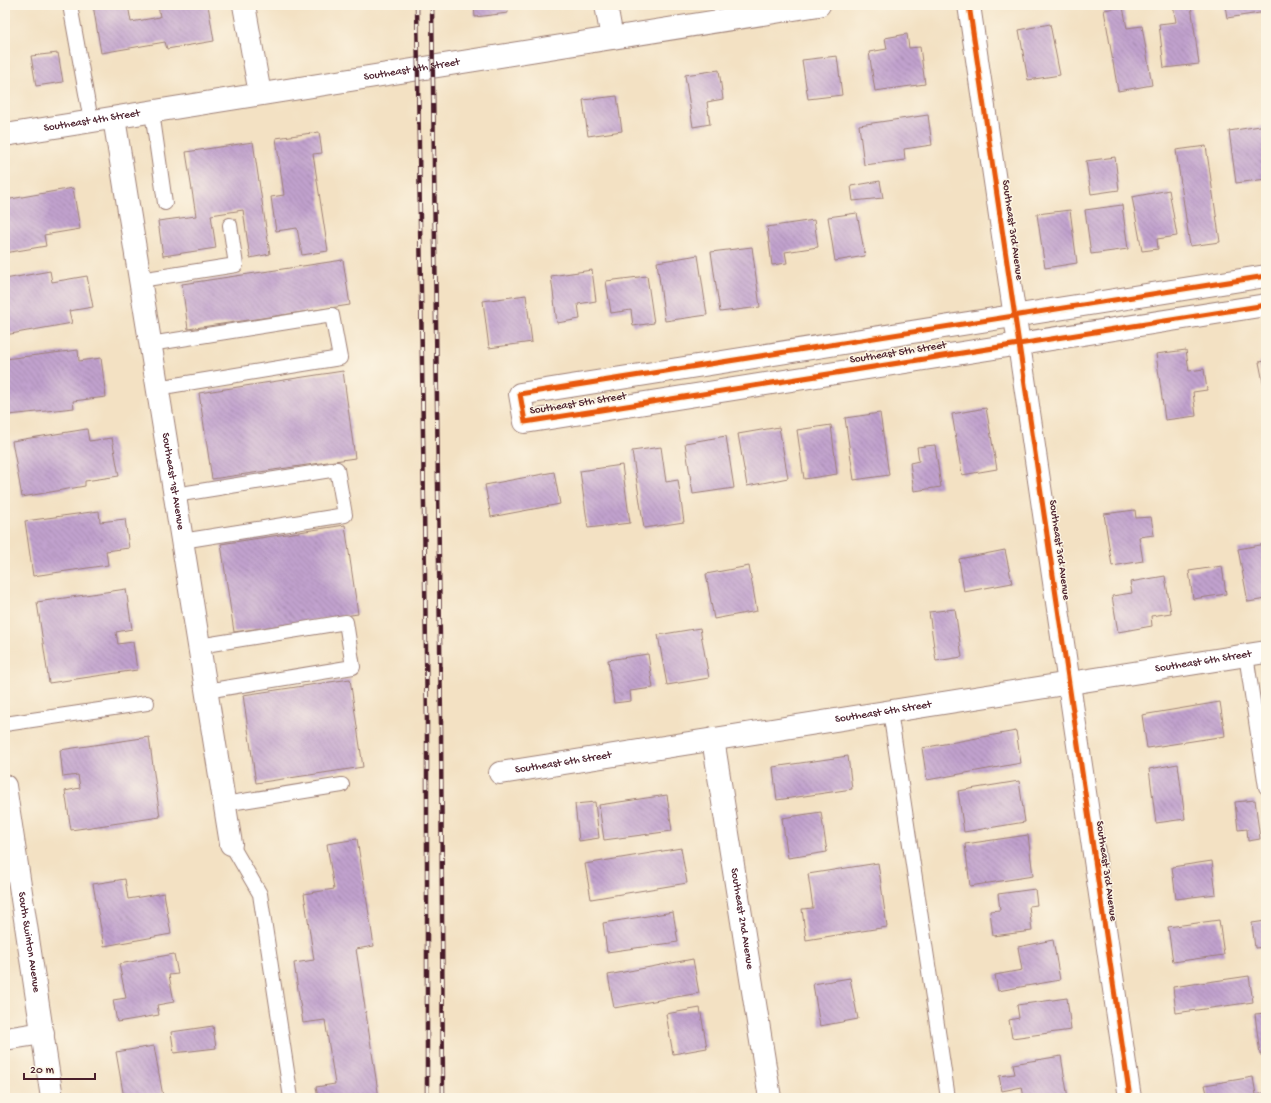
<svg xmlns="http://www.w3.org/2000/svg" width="1271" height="1103" font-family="'Gochi Hand',sans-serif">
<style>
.building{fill:url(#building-back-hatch)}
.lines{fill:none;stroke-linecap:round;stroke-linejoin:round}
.service-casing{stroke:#9e8077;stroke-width:16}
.minor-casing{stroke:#9e8077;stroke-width:24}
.tertiary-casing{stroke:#9e8077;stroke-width:24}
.service{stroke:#fff;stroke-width:14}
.minor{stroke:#fff;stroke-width:22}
.tertiary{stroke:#fff;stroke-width:22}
.rail-casing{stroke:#4a1f2b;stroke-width:4.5}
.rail{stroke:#fcf5e5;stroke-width:3;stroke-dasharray:9;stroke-linecap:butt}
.cycleway-casing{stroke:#fcf5e5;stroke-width:8}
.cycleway{stroke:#e8590c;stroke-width:5}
.labels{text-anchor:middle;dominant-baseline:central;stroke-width:3;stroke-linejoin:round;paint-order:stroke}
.street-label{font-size:11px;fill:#4a1f2b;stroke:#fcf5e5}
</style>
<defs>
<pattern id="building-back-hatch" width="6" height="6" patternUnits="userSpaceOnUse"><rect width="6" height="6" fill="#c1a2ce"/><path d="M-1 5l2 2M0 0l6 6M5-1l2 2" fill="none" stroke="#9f83a7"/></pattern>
</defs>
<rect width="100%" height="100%" fill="#fcf5e5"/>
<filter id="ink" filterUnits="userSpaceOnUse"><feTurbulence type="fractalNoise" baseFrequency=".025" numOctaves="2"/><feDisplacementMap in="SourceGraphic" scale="8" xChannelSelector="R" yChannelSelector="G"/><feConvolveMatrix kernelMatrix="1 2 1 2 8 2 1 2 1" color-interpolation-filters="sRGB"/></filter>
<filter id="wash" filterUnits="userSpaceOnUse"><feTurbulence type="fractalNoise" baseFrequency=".012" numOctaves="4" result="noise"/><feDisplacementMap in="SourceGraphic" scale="16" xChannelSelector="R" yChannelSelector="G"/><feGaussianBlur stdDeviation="0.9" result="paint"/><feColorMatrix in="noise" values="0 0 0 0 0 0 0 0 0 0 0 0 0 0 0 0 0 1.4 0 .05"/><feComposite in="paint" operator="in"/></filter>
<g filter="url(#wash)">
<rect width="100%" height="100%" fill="#f3e1c3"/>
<g id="blocks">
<g class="building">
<polygon points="93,5 128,5 131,22 160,17 158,5 208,5 214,41 167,49 165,42 101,53"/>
<polygon points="474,5 507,5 508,13 475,17"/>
<polygon points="1173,5 1191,5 1199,64 1164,68 1159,24 1176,22"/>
<polygon points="1225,5 1266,5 1266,12 1227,18"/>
<polygon points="1123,7 1127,28 1142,26 1152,85 1118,91 1104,10"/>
<polygon points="1050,24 1060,75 1028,80 1019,30"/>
<polygon points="907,34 909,48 920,47 925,84 875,91 869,52 887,49 885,38"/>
<polygon points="58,53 63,82 36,86 31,56"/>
<polygon points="837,56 842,95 808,99 802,60"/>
<polygon points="719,70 723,99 707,102 710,124 693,127 685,75"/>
<polygon points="617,96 622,131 588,136 583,100"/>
<polygon points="928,115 932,145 904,149 905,160 864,165 859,125"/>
<polygon points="1266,125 1266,179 1236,183 1229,131"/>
<polygon points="319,132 322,153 313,154 328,251 302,255 297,228 276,231 271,197 284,195 276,138"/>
<polygon points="253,142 270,254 250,258 243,210 211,215 216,248 163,256 158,221 196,216 186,152"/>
<polygon points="1206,146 1220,242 1190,246 1176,150"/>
<polygon points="1115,157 1119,190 1091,194 1086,161"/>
<polygon points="880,181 883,198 853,201 851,186"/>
<polygon points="73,188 80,229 44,235 46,246 5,253 5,200"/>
<polygon points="1169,190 1177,236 1157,239 1158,249 1142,251 1132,197"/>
<polygon points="1122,205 1128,249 1091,254 1085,210"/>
<polygon points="1070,210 1077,263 1045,268 1037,214"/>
<polygon points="857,213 865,256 835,261 828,217"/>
<polygon points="814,220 818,247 785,252 787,263 772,265 767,227"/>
<polygon points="752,247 760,307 720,312 711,252"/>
<polygon points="698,255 707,315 665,321 657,262"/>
<polygon points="343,260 350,305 188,329 182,284"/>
<polygon points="592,270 596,301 578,304 580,319 557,323 551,276"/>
<polygon points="50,271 52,282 87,276 93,307 69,311 72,323 5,335 5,279"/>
<polygon points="647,276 654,323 633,326 631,310 611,313 606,281"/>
<polygon points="526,295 532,342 489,348 483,301"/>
<polygon points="78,350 79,361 101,358 106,397 73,401 74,408 9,415 5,385 5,359"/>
<polygon points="1186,350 1189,371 1204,369 1207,390 1193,392 1196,416 1165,420 1156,354"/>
<polygon points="1266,361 1266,392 1265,392 1259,362"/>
<polygon points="343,371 355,458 212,479 199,393"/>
<polygon points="986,408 997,469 962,475 952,414"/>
<polygon points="880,413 889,475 854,480 845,418"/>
<polygon points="831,425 837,474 804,479 797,430"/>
<polygon points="779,427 788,478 747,486 738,434"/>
<polygon points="87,429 89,441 112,438 119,476 85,481 85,486 22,497 12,441"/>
<polygon points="726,436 734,488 693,494 685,443"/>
<polygon points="935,445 941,487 914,491 910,463 919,461 917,447"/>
<polygon points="661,447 666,482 678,480 684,522 644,528 632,451"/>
<polygon points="622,465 630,523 588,528 580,471"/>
<polygon points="554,472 560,504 491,517 485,485"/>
<polygon points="1135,510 1136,518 1151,517 1154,535 1139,537 1143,561 1112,566 1104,514"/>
<polygon points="99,511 100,522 125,519 129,548 106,551 108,565 33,576 25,521"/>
<polygon points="345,525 358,614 234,632 221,544"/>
<polygon points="1266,544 1266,599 1248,602 1238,549"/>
<polygon points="1005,550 1012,583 964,592 959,559"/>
<polygon points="749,566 757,611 714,619 706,574"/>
<polygon points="1222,566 1226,594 1193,599 1189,571"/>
<polygon points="1165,576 1171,613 1151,616 1152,626 1118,632 1112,596 1132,593 1130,582"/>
<polygon points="126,589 132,629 116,632 118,644 133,642 137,670 49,683 37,602"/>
<polygon points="955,609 962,657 936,661 929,612"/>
<polygon points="700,628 709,678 667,685 658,635"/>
<polygon points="648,654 653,688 630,691 631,701 614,703 608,660"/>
<polygon points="350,679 363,767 256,783 243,695"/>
<polygon points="1220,702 1225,736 1147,748 1142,715"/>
<polygon points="1016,731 1021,763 927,780 922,748"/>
<polygon points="149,737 160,817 71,830 65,791 80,788 78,775 63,777 60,750"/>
<polygon points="848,756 852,789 777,800 773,767"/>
<polygon points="1178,764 1185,819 1156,823 1149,769"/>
<polygon points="1019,781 1025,822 964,832 958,791"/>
<polygon points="667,795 672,831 604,840 599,805"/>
<polygon points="1255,800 1260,839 1248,841 1247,829 1238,830 1235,802"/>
<polygon points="595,802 599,838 579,841 575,804"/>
<polygon points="821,812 827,852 788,858 782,818"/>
<polygon points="1028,835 1033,876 970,886 965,844"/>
<polygon points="357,839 374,946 356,949 379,1098 318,1098 316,1087 335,1084 325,1020 303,1023 294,963 314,960 304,894 334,889 327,844"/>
<polygon points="681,848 687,883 591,899 585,864"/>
<polygon points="1212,861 1216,894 1176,899 1172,867"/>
<polygon points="878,863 887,927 806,940 802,909 813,908 808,874"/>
<polygon points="125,879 128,899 164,893 171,934 104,946 93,884"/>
<polygon points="1035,889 1037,905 1029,906 1032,931 993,936 990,911 1000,910 998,894"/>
<polygon points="673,912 678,942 607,952 603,923"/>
<polygon points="1219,920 1224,955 1173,962 1168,927"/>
<polygon points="1266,921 1266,947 1255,948 1252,923"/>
<polygon points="1053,940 1060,980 998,991 995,975 1022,970 1018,947"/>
<polygon points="174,954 178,974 169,975 174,1002 157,1005 159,1015 117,1022 113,1000 126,998 119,964"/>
<polygon points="693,959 699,993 614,1008 608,975"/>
<polygon points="1249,976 1253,1002 1176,1013 1173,987"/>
<polygon points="850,978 858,1019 820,1026 813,984"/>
<polygon points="1067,998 1071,1030 1012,1038 1009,1020 1019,1018 1017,1005"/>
<polygon points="700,1008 707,1048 673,1054 666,1014"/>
<polygon points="1266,1013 1266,1054 1260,1055 1255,1014"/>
<polygon points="213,1026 216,1048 174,1053 171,1032"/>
<polygon points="154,1046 163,1096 149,1098 124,1098 116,1052"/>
<polygon points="1061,1056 1068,1098 1024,1098 1022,1087 1002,1091 999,1076 1015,1074 1013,1064"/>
<polygon points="1253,1077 1256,1095 1266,1093 1266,1098 1208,1098 1205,1085"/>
</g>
</g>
</g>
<g filter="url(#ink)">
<use href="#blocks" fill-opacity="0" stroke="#9e8077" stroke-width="1"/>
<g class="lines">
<g class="service-casing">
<g id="service">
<polyline points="70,5 91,121"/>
<polyline points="152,112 165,203"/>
<polyline points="140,280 236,265 230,225"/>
<polyline points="150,344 332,315 340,358 157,388"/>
<polyline points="175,495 337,469 345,515 182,541"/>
<polyline points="199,646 346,622 353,667 206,691"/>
<polyline points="1246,655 1266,787"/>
<polyline points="890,711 948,1098"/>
<polyline points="5,724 147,703"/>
<polyline points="224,804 342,785"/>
<polyline points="231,844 260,894 291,1098"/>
</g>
</g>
<g class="minor-casing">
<g id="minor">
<polyline points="244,5 260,94"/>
<polyline points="606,5 612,38"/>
<polyline points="969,5 1130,1098"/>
<path id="s1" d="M 114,118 L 231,844"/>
<path id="s2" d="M 5,135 L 819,5"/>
<polyline points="1266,276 520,394 525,422 1266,305"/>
<path id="s3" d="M 713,739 L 770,1098"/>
<path id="s4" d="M 500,773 L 1266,652"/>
<polyline points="5,1039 43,1033"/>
</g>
</g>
<g class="tertiary-casing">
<g id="tertiary">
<path id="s5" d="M 5,786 L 52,1098"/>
</g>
</g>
<use href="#service" class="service"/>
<use href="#minor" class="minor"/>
<use href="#tertiary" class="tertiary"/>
<g class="rail-casing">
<g id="rail">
<polyline points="417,5 427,722 427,1098"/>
<polyline points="432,5 441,721 443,1098"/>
</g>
</g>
<use href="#rail" class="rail"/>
<g class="cycleway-casing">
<g id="cycleway">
<polyline points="969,5 1130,1098"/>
<polyline points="1266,276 520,394 525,422 1266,305"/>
</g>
</g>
<use href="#cycleway" class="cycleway"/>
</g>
</g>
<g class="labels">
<g class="street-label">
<text stroke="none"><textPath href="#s2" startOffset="412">Southeast 4th Street</textPath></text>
<text stroke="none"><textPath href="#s2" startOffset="88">Southeast 4th Street</textPath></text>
<text transform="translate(1012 230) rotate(82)">Southeast 3rd Avenue</text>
<text transform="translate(898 353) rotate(-9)">Southeast 5th Street</text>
<text transform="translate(578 404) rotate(-9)">Southeast 5th Street</text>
<text stroke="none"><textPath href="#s1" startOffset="368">Southeast 1st Avenue</textPath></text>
<text transform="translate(1059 550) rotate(82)">Southeast 3rd Avenue</text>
<text stroke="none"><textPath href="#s4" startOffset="712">Southeast 6th Street</textPath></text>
<text stroke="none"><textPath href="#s4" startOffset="388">Southeast 6th Street</textPath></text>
<text stroke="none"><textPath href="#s4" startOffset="64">Southeast 6th Street</textPath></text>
<text transform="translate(1106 871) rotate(82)">Southeast 3rd Avenue</text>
<text stroke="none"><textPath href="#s3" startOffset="182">Southeast 2nd Avenue</textPath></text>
<text stroke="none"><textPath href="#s5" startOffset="158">South Swinton Avenue</textPath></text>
</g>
</g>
<rect width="1271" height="1103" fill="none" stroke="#fcf5e5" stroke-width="20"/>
<path d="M24 1073v6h71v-6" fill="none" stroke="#4a1f2b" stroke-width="2"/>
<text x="30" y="1073" font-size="12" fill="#4a1f2b" stroke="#fcf5e5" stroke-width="3" paint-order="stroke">20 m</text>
</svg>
